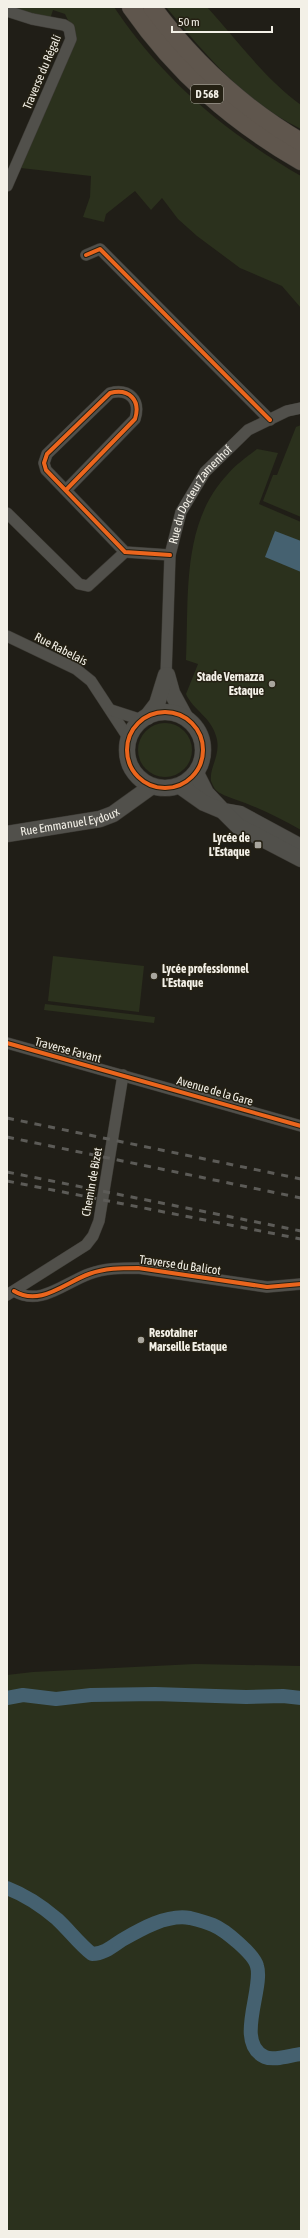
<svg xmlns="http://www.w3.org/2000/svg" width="308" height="2238" font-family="'Asap Condensed',sans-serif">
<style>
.green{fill:#2b311d}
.water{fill:#456170}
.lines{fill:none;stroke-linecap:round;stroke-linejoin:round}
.canal{stroke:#456170;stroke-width:14}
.street-casing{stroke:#3c3a34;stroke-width:12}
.secondary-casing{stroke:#3c3a34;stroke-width:17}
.primary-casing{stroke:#3c3a34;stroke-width:19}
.street{stroke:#51504b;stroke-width:11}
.secondary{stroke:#51504b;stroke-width:16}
.primary{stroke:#5f564d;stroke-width:18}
.rail{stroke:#5c5b57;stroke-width:3;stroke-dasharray:7 7;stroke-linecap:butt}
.cycleway-casing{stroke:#242013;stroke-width:6}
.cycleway{stroke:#eb651d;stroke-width:4}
.poi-dot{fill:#a9a69e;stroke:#242013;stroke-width:1.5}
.labels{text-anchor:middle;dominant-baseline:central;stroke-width:3;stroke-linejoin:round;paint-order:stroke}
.shield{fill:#242013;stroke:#b5b2a7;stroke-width:1}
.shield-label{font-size:11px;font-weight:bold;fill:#f3f0e7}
.street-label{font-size:12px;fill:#f3f0e7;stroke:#242013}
.poi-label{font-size:12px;font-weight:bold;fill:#f3f0e7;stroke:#242013;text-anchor:end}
</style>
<rect width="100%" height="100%" fill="#201e17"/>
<g class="green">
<path d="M 7,7 L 114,7 C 163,80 225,132 301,176 L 301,308 L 282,286 L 240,268 L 197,236 L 178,219 L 162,198 L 151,210 L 135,191 L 106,214 L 104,222 L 83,217 L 90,197 L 91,176 L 21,168 L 76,37 L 65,14 L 53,10 L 50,19 Z"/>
<path d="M 166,7 L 207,7 C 237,40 265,79 301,105 L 301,129 C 245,103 204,53 166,7 Z"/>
<polygon points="301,425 301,517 263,501 273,475 277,475 296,427"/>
<path d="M 257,449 L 278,453 L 259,504 L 301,522 L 301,830 C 279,818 258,807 234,799 C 229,797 219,794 215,789 C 214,788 212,783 211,781 C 209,767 222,754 216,736 C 211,717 193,710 186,694 L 198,664 L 186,660 C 189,598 181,524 227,475 C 235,465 247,457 257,449 Z"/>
<circle cx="165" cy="750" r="27"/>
<polygon points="53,956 144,966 139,1012 48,1001"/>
<polygon points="45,1004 155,1017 154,1023 44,1010"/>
<polygon points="195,1664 301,1666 301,2231 7,2231 7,1675 33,1672"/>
</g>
<polygon class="water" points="275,531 301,541 301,572 265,557"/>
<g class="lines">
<g class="canal">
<polyline points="7,1698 23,1695 56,1699 91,1695 155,1694 246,1697 283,1696 301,1698"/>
<path d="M 7,1888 C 25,1895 43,1907 57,1919 C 69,1930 79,1944 92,1954 C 104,1954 113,1946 122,1940 C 141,1929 167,1914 190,1918 C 198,1920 206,1922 213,1925 C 225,1930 254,1954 257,1966 C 264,1989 234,2043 265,2057 C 274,2061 291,2055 301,2054"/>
</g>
<g class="street-casing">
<g id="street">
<polyline points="7,11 32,19 64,25 69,28 71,39 7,186"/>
<polyline points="86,255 100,249 270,420"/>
<path d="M 66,490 L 135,419 C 141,400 129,388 110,393 L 47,454 L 44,463 L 46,470 L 125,552 L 170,555"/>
<polyline points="7,513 79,584 88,586 125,552"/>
<polyline points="7,636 76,669 91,681 129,739"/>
<path id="s1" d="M 166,675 L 170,555 L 181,512 L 205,472 L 248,430 L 287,411 L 301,408"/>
<polyline points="111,710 142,720"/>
<polyline points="7,1043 301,1126"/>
<path d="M 14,1291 C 40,1307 64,1283 89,1274 C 105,1268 121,1268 138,1268 L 267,1287 L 301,1284"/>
<polyline points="7,1295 86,1245 93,1236 99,1221 123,1075"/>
</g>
</g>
<g class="secondary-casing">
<g id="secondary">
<polyline points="167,675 172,693 185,717"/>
<circle cx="165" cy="750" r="38"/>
<polyline points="147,717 157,704 166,675"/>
<polyline points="196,773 206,793 223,811 240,814 301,847"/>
<polyline points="180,786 204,803 223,811 238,826 301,859"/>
<path id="s2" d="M 7,834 L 100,819 L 113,814 L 152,786"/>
</g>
</g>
<g class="primary-casing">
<g id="primary">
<path d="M 131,7 C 177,73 232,121 301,161"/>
<path d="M 152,7 C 193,62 241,107 301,142"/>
</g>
</g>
<use href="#street" class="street"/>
<use href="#secondary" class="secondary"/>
<use href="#primary" class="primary"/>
<g class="rail">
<polyline points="7,1118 301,1179"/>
<polyline points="7,1137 301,1198"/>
<polyline points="7,1172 301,1231"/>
<polyline points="7,1181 301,1239"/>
</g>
<g class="cycleway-casing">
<g id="cycleway">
<polyline points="86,255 100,249 270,420"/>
<path d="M 66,490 L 135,419 C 141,400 129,388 110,393 L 47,454 L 44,463 L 46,470 L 125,552 L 170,555"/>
<circle cx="165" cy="750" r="38"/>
<polyline points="7,1043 301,1126"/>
<path d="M 14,1291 C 40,1307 64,1283 89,1274 C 105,1268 121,1268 138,1268 L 267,1287 L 301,1284"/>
</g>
</g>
<use href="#cycleway" class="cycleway"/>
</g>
<g class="poi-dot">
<circle cx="272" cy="684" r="4"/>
<rect x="254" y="841" width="8" height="8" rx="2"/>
<circle cx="154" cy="976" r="4"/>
<circle cx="141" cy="1340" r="4"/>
</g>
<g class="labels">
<rect class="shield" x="191" y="85" width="32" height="18" rx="3"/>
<g class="shield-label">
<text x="207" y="94">D 568</text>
</g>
<g class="street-label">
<text transform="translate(42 72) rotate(-67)">Traverse du Régali</text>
<text stroke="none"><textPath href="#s1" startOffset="189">Rue du Docteur Zamenhof</textPath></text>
<text transform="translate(61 649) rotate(27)">Rue Rabelais</text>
<text stroke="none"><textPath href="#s2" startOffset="64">Rue Emmanuel Eydoux</textPath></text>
<text transform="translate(68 1050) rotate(15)">Traverse Favant</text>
<text transform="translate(215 1091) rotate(16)">Avenue de la Gare</text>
<text transform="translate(92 1182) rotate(-80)">Chemin de Bizet</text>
<text transform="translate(180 1265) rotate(8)">Traverse du Balicot</text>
</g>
<g class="poi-label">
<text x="264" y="677">Stade Vernazza<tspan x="264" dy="14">Estaque</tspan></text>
<text x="250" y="838">Lycée de<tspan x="250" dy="14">L'Estaque</tspan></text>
<text x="162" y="969" text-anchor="start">Lycée professionnel<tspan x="162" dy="14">L'Estaque</tspan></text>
<text x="149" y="1333" text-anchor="start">Resotainer<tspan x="149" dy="14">Marseille Estaque</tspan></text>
</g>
</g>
<rect width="308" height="2238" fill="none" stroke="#f3f0e7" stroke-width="16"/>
<path d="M172 26v6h100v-6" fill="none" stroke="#f3f0e7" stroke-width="2"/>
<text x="178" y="26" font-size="12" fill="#f3f0e7" stroke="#242013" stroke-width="3" paint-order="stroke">50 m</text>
</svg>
